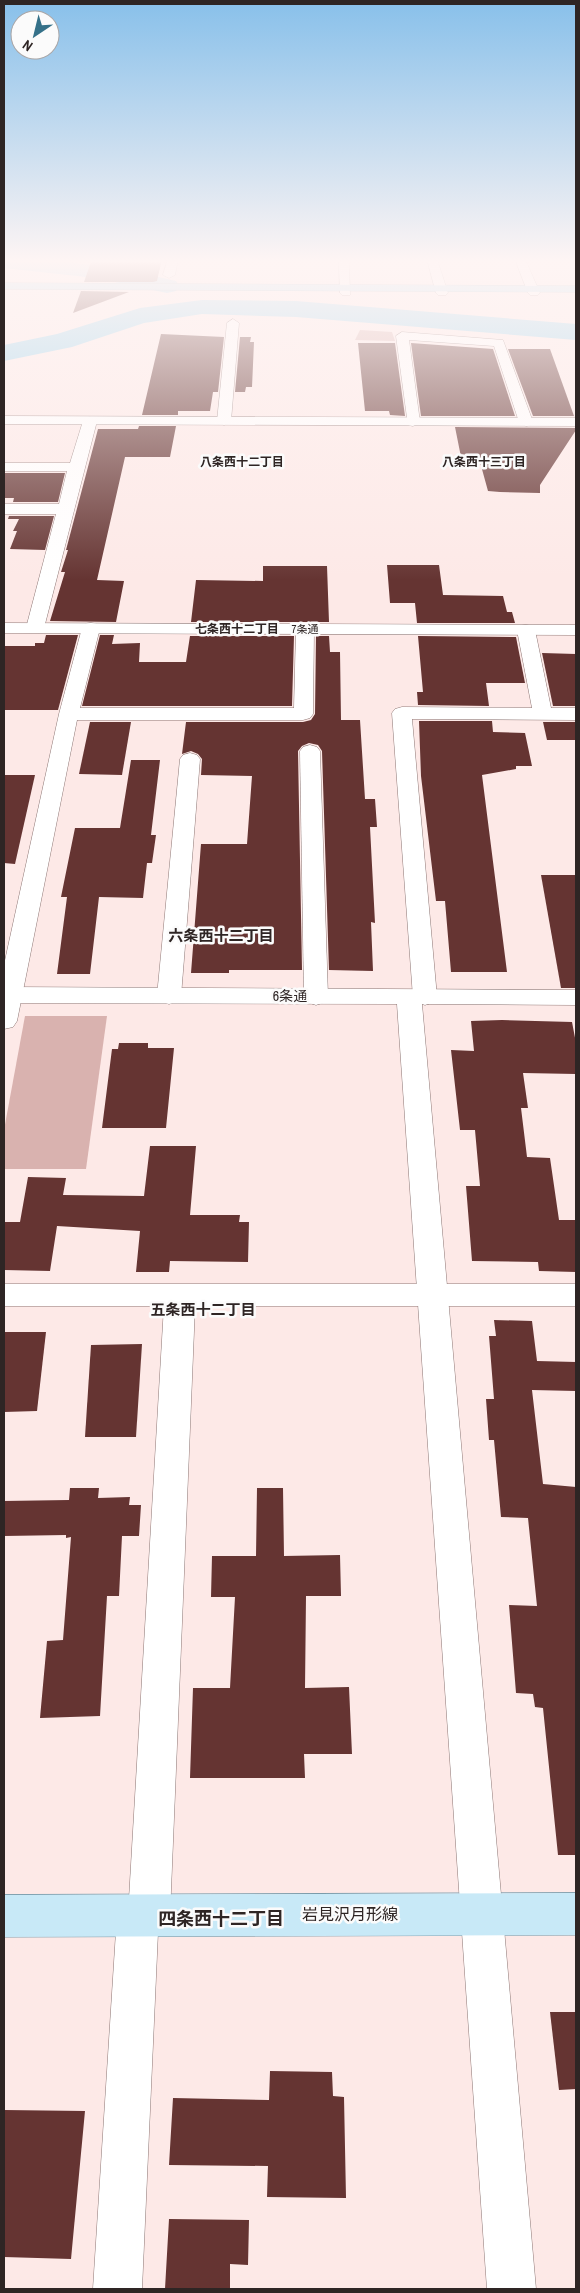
<svg xmlns="http://www.w3.org/2000/svg" width="580" height="2293" font-family="'Archivo Narrow','Noto Sans JP',sans-serif">
<style>
.green{fill:#d9b2af}
.lines{fill:none;stroke-linecap:round;stroke-linejoin:round}
.river{fill:#98d3ed;fill-rule:evenodd}
.building{fill:#653432}
.street-casing{stroke:#8d7775;stroke-width:1}
.secondary-casing{stroke:#8d7775;stroke-width:1}
.primary-casing{stroke:#7a9baa;stroke-width:1}
.highway-casing{stroke:#7a9baa;stroke-width:1}
.street{fill:#fff;fill-rule:evenodd}
.secondary{fill:#fff;fill-rule:evenodd}
.primary{fill:#c8e9f7;fill-rule:evenodd}
.highway{fill:#a3dbf2;fill-rule:evenodd}
.labels{text-anchor:middle;dominant-baseline:central;stroke-width:5;stroke-linejoin:round;paint-order:stroke}
.far-street-label{font-size:11px;fill:#2e2524;stroke:#fbfbfb}
.far-neighbourhood-label{font-size:12px;font-weight:bold;fill:#2e2524;stroke:#fbfbfb}
.street-label{font-size:14px;fill:#2e2524;stroke:#fbfbfb}
.neighbourhood-label{font-size:15px;font-weight:bold;fill:#2e2524;stroke:#fbfbfb}
.near-street-label{font-size:16px;fill:#2e2524;stroke:#fbfbfb}
.near-neighbourhood-label{font-size:18px;font-weight:bold;fill:#2e2524;stroke:#fbfbfb}
</style>
<rect width="100%" height="100%" fill="#fde9e7"/>
<g class="green">
<polygon points="360,330 392,332 395,341 355,340"/>
<polygon points="25,1016 107,1016 86,1169 4,1169 4,1130"/>
</g>
<g class="lines">
<g class="river">
<path d="M 4,259 C 63,259 118,267 176,281 L 179,286 L 176,291 L 167,293 L 95,278 L 4,268 Z"/>
<polygon points="202,300 296,301 576,324 576,340 296,317 202,314 144,323 72,347 4,361 4,345 57,334 140,308"/>
</g>
</g>
<g class="building">
<polygon points="92,259 162,259 157,281 153,282 84,282"/>
<polygon points="81,291 129,292 73,313"/>
<polygon points="161,334 224,337 218,392 213,392 210,411 178,411 178,415 142,415"/>
<polygon points="240,337 251,337 250,342 254,342 252,387 246,387 245,392 235,392"/>
<polygon points="358,343 395,343 405,416 390,415 389,411 365,411"/>
<polygon points="411,343 493,349 515,416 421,416"/>
<polygon points="508,349 550,349 574,416 533,416"/>
<polygon points="139,426 176,426 170,457 125,457 97,580 124,581 116,622 50,621 65,572 61,572 68,550 66,550 98,429 138,429"/>
<polygon points="455,427 576,428 576,430 540,485 540,493 500,492 488,491 480,462 462,462"/>
<polygon points="4,473 65,473 58,502 13,502 14,498 4,498"/>
<polygon points="9,516 54,516 45,550 10,549 17,531 13,531 19,519 8,519"/>
<polygon points="387,565 439,565 443,595 503,596 507,612 512,612 515,623 417,623 415,603 390,603"/>
<polygon points="263,566 327,566 329,622 191,622 196,580 263,581"/>
<polygon points="46,635 78,635 58,710 4,710 4,646 35,646 35,643 44,643"/>
<polygon points="100,635 114,635 112,644 140,643 139,662 186,662 190,636 294,636 292,706 82,706"/>
<polygon points="316,636 329,636 330,652 340,652 341,720 360,720 365,799 375,799 377,827 370,827 375,923 371,922 373,971 329,970 322,751 318,745 309,743 302,746 298,751 302,970 229,970 229,973 191,973 201,844 247,844 252,776 201,775 202,759 198,754 191,751 182,754 186,722 303,722 311,720 315,714"/>
<polygon points="418,636 516,637 525,683 486,683 489,706 418,705 417,692 423,692"/>
<polygon points="542,653 576,654 576,706 553,706"/>
<polygon points="419,721 492,721 493,732 525,733 532,766 516,766 516,769 482,775 507,972 451,972 445,901 436,901 421,776"/>
<polygon points="90,722 131,722 122,775 79,774"/>
<polygon points="543,722 576,722 576,740 547,740"/>
<polygon points="131,760 160,760 151,835 156,835 152,863 147,863 143,898 99,897 90,974 57,974 67,897 61,897 75,828 120,828"/>
<polygon points="4,775 35,775 15,864 4,863"/>
<polygon points="541,875 576,875 576,988 561,988"/>
<polygon points="502,1020 572,1022 576,1043 576,1074 523,1073 528,1108 521,1108 527,1157 550,1158 559,1220 576,1220 576,1272 539,1271 538,1262 472,1261 466,1186 480,1186 475,1130 460,1130 451,1050 474,1051 471,1021"/>
<polygon points="119,1043 148,1043 148,1048 174,1048 166,1128 102,1128 112,1049 118,1049"/>
<polygon points="150,1146 196,1146 190,1215 240,1215 239,1222 249,1222 248,1262 170,1261 169,1272 136,1272 140,1231 57,1226 50,1271 4,1270 4,1222 20,1222 28,1177 66,1178 63,1195 144,1196"/>
<polygon points="494,1320 532,1321 537,1361 576,1362 576,1391 532,1390 543,1484 576,1487 576,1855 558,1855 543,1708 535,1707 533,1694 516,1693 509,1605 537,1606 528,1518 501,1517 494,1440 489,1440 486,1399 494,1399 489,1336 496,1336"/>
<polygon points="4,1332 46,1332 37,1411 4,1412"/>
<polygon points="142,1344 136,1437 85,1437 91,1345"/>
<polygon points="70,1488 99,1488 98,1498 130,1497 129,1505 141,1505 139,1536 122,1536 119,1596 107,1596 100,1716 40,1718 47,1641 63,1640 71,1537 66,1538 66,1535 4,1536 4,1501 69,1500"/>
<polygon points="257,1488 283,1488 284,1556 340,1555 341,1596 306,1596 305,1688 349,1687 352,1754 304,1754 305,1778 190,1778 193,1688 230,1688 235,1597 211,1597 212,1556 256,1556"/>
<polygon points="550,2012 576,2012 576,2089 559,2090"/>
<polygon points="270,2071 332,2072 333,2096 344,2097 346,2198 267,2197 268,2166 169,2165 173,2098 269,2100"/>
<polygon points="4,2110 85,2111 71,2259 4,2257"/>
<polygon points="169,2219 249,2220 248,2265 230,2264 230,2289 165,2289"/>
</g>
<g class="lines">
<g class="street-casing">
<g id="street">
<polygon points="168,259 178,259 175,275 169,278 163,275"/>
<polygon points="427,259 437,259 448,293 446,295 438,295 436,293"/>
<polygon points="515,259 525,259 540,293 538,295 530,295 528,293"/>
<polygon points="233,319 239,323 231,421 224,425 217,421 227,323"/>
<polygon points="402,332 503,340 533,422 531,425 526,426 519,422 494,346 409,340 420,422 413,426 408,425 396,336"/>
<polygon points="90,417 97,421 44,628 41,632 29,632 26,628 56,514 4,514 4,504 59,504 67,471 4,471 4,463 70,463 83,421"/>
<polygon points="91,623 97,624 100,628 80,708 294,708 296,629 299,625 311,625 314,629 313,714 310,718 303,720 77,720 17,1021 13,1027 4,1029 4,965 59,714 82,628 85,624"/>
<polygon points="526,625 532,626 535,630 551,708 576,708 576,720 412,719 437,997 434,1002 425,1005 416,1002 413,997 392,713 395,709 402,707 532,708 517,630 520,626"/>
<polygon points="310,745 317,747 320,751 328,997 325,1002 316,1005 307,1002 304,997 300,751 303,747"/>
<polygon points="190,753 197,755 200,759 181,996 178,1001 169,1004 160,1001 157,996 180,759 183,755"/>
<polygon points="4,1284 576,1284 576,1306 195,1306 170,1915 164,1930 158,1932 142,2289 93,2289 117,1916 123,1901 129,1899 164,1306 4,1306"/>
</g>
</g>
<g class="secondary-casing">
<g id="secondary">
<polygon points="339,259 349,259 350,295 342,295 340,293"/>
<polygon points="4,416 576,418 576,426 4,424"/>
<polygon points="4,623 576,625 576,635 4,633"/>
<polygon points="4,987 576,990 576,1005 422,1004 536,2289 487,2289 397,1004 4,1003"/>
</g>
</g>
<g class="primary-casing">
<polygon id="primary" points="576,1893 576,1935 4,1937 4,1895"/>
</g>
<g class="highway-casing">
<polygon id="highway" points="4,283 576,286 576,292 4,289"/>
</g>
<use href="#street" class="street"/>
<use href="#secondary" class="secondary"/>
<use href="#primary" class="primary"/>
<use href="#highway" class="highway"/>
</g>
<linearGradient id="sky" x2="0" y2="1"><stop stop-color="#88c0ea"/><stop offset="0.45" stop-color="#fef5f4"/><stop offset="1" stop-color="#fef5f4" stop-opacity="0"/></linearGradient>
<rect width="580" height="580" fill="url(#sky)"/>
<g class="labels">
<g class="far-street-label">
<text x="305" y="629">7条通</text>
</g>
<g class="far-neighbourhood-label">
<text x="242" y="462">八条西十二丁目</text>
<text x="484" y="462">八条西十三丁目</text>
<text x="237" y="629">七条西十二丁目</text>
</g>
<g class="street-label">
<text x="290" y="996">6条通</text>
</g>
<g class="neighbourhood-label">
<text x="221" y="935">六条西十二丁目</text>
<text x="203" y="1309">五条西十二丁目</text>
</g>
<g class="near-street-label">
<text x="350" y="1914">岩見沢月形線</text>
</g>
<g class="near-neighbourhood-label">
<text x="221" y="1918">四条西十二丁目</text>
</g>
</g>
<rect width="580" height="2293" fill="none" stroke="#2e2524" stroke-width="10"/>
<g transform="translate(35 35) rotate(215)"><circle r="24" fill="#fbfbfb" stroke="#a9a5a5"/>
<path d="M0-4L9 19L0 12L-9 19Z" fill="#357189"/>
<text y="-8" font-size="14" font-weight="bold" text-anchor="middle" fill="#2e2524">N</text>
</g>
</svg>
